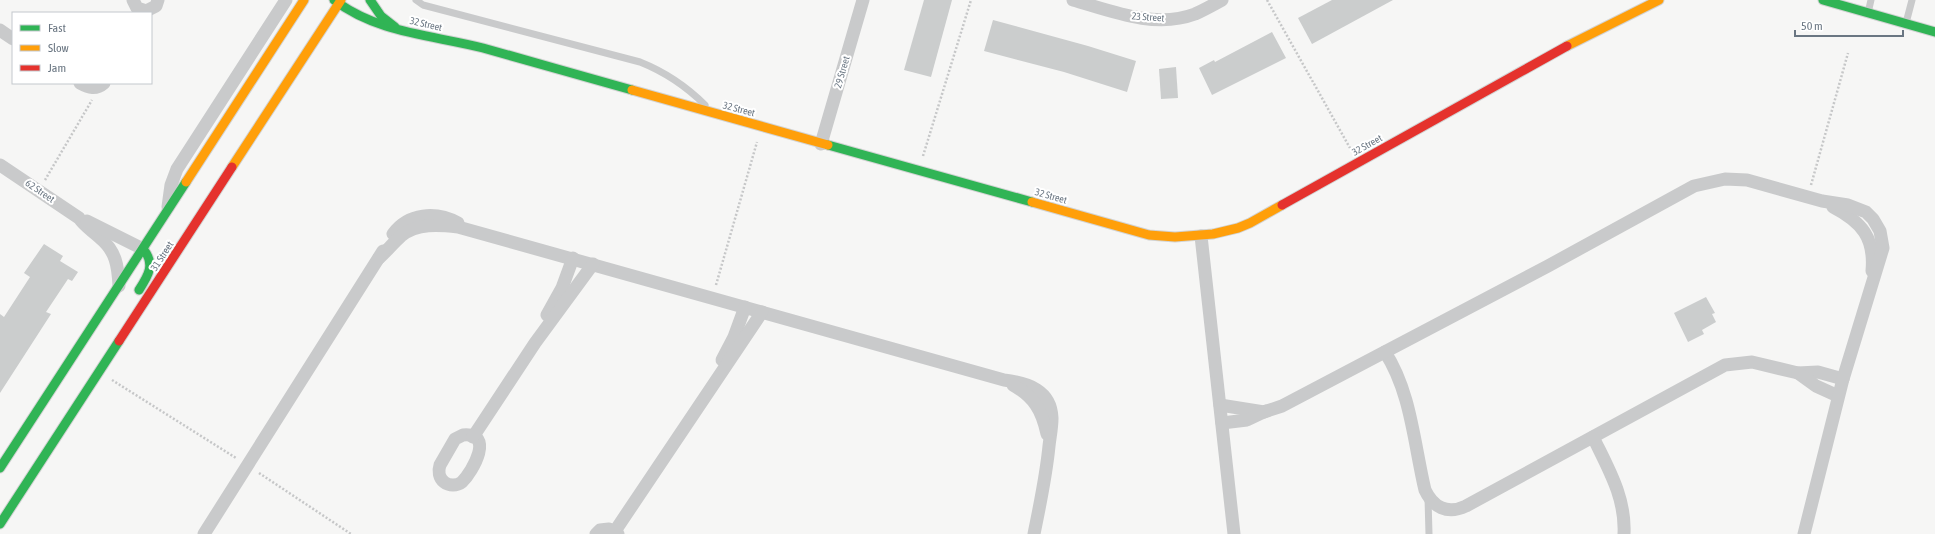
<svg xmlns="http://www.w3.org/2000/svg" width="1935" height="534" font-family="'Asap Condensed',sans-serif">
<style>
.building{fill:#cbcdcd}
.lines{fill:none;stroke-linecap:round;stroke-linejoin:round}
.fast-casing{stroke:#d2d3d3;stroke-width:11}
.slow-casing{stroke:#d2d3d3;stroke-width:11}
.jam-casing{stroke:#d2d3d3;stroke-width:11}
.path{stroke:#c6c7c8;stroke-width:2.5;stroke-dasharray:2 2;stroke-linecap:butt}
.lane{stroke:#c9cacb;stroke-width:7}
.street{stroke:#c9cacb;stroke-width:13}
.fast{stroke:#30b455;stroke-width:9}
.slow{stroke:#ff9f0a;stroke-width:9}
.jam{stroke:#e5322d;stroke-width:9}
.labels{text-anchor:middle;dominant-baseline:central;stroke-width:4;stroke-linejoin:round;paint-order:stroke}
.street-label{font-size:10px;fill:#6a7682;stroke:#fff}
</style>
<rect width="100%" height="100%" fill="#f6f6f5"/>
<g class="building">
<polygon points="924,0 952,0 931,77 904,70"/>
<polygon points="1332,0 1393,0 1312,44 1298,18"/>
<polygon points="993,20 1088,46 1136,61 1127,92 1064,72 984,51"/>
<polygon points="1272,32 1286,58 1212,95 1199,68 1214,60 1215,62"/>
<polygon points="1176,67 1178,98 1161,99 1159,69"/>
<polygon points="44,244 63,256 60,261 78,272 72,281 68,279 46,312 51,314 0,393 0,314 4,317 30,277 24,273"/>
<polygon points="1706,297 1715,313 1712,314 1716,322 1702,330 1704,334 1688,342 1674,313"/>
</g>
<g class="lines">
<g class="fast-casing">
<g id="fast">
<path d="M 334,0 C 377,33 432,35 483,48 C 533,62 582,76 632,90"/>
<polyline points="370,0 381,16 395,27"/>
<polyline points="1823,0 1935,32"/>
<polyline points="828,145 1032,202"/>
<path d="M 139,290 C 148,276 156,264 143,249"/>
<polyline points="0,468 186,182"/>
<polyline points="0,524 119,341"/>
</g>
</g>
<g class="slow-casing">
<g id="slow">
<polyline points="1567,46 1659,0"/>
<polyline points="632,90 828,145"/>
<polyline points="232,167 341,0"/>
<polyline points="186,182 304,0"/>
<polyline points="1032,202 1149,235 1175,237 1213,234 1238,228 1250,223 1282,205"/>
</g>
</g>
<g class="jam-casing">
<g id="jam">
<polyline points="1282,205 1567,46"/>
<polyline points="119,341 232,167"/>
</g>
</g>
<g class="path">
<polyline points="1267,0 1350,148"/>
<polyline points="923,156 971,0"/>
<polyline points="45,180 92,100"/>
<polyline points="1811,185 1848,53"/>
<polyline points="716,285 757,142"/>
<polyline points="112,380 236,458"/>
<polyline points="259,473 351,534"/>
</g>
<g class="lane">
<path d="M 416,0 L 423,5 L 640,62 C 665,72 686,86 705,105"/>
<polyline points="1868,13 1871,0"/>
<polyline points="1906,23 1912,0"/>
<polyline points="1428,498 1429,534"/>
</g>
<g class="street">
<polyline points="133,0 137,8 146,11 156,6 158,0"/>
<path d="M 1073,0 C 1111,11 1155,29 1195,14 C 1204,10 1213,5 1222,0"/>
<polyline points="0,30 13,39"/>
<path d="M 80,83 C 89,88 96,90 104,83"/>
<polyline points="821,144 863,0"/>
<path d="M 0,165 L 79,218 C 85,227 93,231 100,238 C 116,251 118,266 119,286"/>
<polyline points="168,207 171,185 177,169 286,0"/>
<path d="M 1833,207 C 1862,222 1875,238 1872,271"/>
<polyline points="87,221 143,249"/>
<path d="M 393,234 C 408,213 436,211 458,223"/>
<polyline points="1201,236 1234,534"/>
<path d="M 379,258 C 387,251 393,243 401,236 C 417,223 439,225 458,227 L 1004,380 C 1028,383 1051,390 1052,418 C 1052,428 1050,437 1049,446 C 1046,477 1040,504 1034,534"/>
<polyline points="547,315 562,288 573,258"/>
<path d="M 1385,352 C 1411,392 1414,444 1425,490 C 1433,507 1447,515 1466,506 L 1725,365 L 1752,362 L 1798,373 L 1818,372 L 1843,379"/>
<polyline points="722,360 734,337 745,307"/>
<polyline points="1798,373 1816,386 1838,396"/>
<path d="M 1013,385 C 1034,397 1042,410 1047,434"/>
<polyline points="1220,405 1264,412 1282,406 1548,266 1694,186 1725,179 1747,180 1822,201 1848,205 1866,212 1873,219 1880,231 1883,248 1843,379 1804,534"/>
<polyline points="1222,423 1247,420 1266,411"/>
<path d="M 463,435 C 495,432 473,471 462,482 C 457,486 449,486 444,482 C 439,478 438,471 440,465 L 455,439 Z"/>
<polyline points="473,437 535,343 593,264"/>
<path d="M 1593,437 C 1608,468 1626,498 1624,534"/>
<polyline points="615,531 762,312"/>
<polyline points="204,534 383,251"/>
<polyline points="596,534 600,530 609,529 618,534"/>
</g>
<use href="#fast" class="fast"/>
<use href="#slow" class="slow"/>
<use href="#jam" class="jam"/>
</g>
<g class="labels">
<g class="street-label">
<text transform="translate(1148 17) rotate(4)">23 Street</text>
<text transform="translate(426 24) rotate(13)">32 Street</text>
<text transform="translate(842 72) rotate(-74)">29 Street</text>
<text transform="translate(739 109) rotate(15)">32 Street</text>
<text transform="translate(1367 145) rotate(-29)">32 Street</text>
<text transform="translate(40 191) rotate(34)">62 Street</text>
<text transform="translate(1051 196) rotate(16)">32 Street</text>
<text transform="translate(162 256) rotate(-57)">31 Street</text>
</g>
</g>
<rect x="12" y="12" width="140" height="72" fill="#ffffff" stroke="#c3c8cd"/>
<rect x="20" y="25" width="20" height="6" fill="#30b455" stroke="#c3c8cd"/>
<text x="48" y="32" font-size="12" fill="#6a7682">Fast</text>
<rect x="20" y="45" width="20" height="6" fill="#ff9f0a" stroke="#c3c8cd"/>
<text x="48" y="52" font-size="12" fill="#6a7682">Slow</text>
<rect x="20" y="65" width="20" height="6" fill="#e5322d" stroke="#c3c8cd"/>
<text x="48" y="72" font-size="12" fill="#6a7682">Jam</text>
<path d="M1795 30v6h108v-6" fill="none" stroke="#6a7682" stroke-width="2"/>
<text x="1801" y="30" font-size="12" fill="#6a7682" stroke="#ffffff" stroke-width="3" paint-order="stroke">50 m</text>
</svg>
